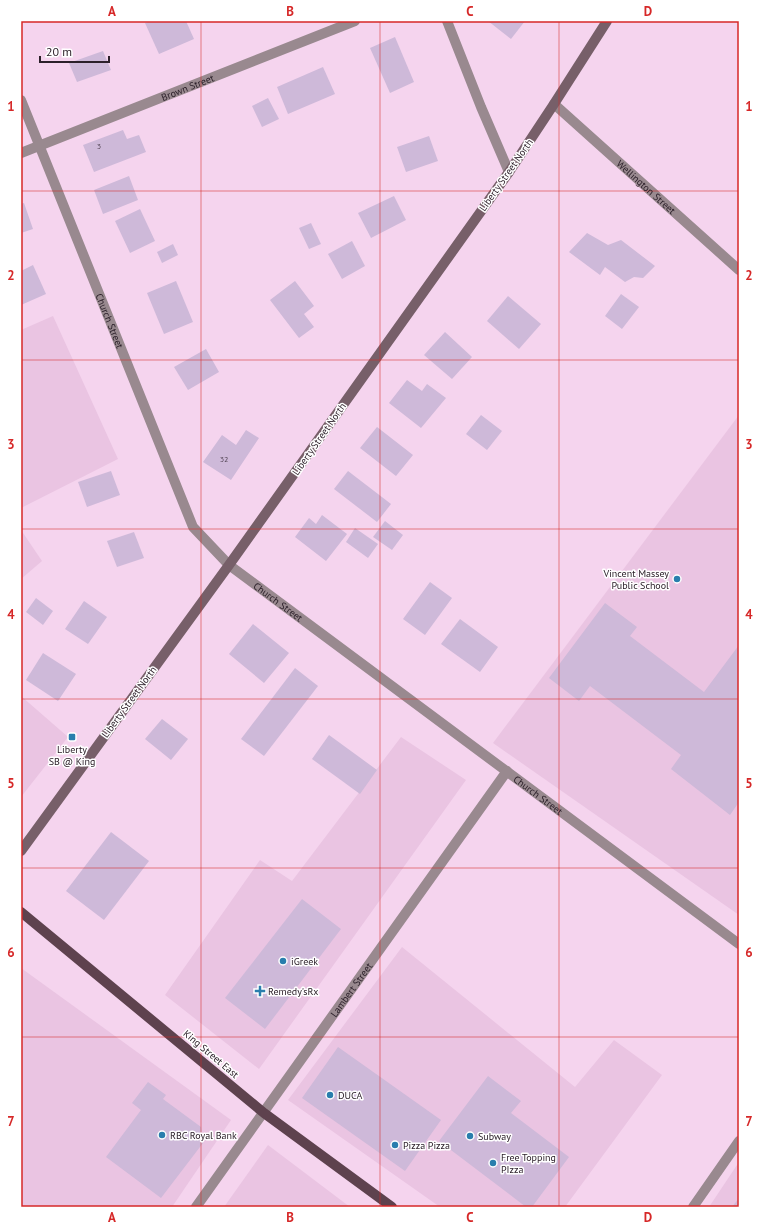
<svg xmlns="http://www.w3.org/2000/svg" width="760" height="1228" font-family="'PT Sans',sans-serif">
<style>
.built{fill:#eac4e2}
.building{fill:#ceb9d9}
.lines{fill:none;stroke-linecap:round;stroke-linejoin:round}
.street{stroke:#99898f;stroke-width:10}
.secondary{stroke:#775f69;stroke-width:10}
.primary{stroke:#5e424e;stroke-width:10}
.grid{fill:none;stroke:#d62828;stroke-width:1;stroke-opacity:0.55}
.poi-dot{fill:#297ead;stroke:#fff;stroke-width:1.5}
.labels{text-anchor:middle;dominant-baseline:central;stroke-width:3;stroke-linejoin:round;paint-order:stroke}
.number-label{font-size:8px;fill:#544656}
.street-label{font-size:10px;fill:#2c202a;stroke:#fff}
.poi-label{font-size:10px;fill:#2c202a;stroke:#fff;text-anchor:start}
.neatline{fill:none;stroke:#d62828;stroke-width:1.5}
.grid-label{font-size:13px;text-anchor:middle;font-weight:bold;fill:#d62828}
</style>
<rect width="100%" height="100%" fill="#f5d4ee"/>
<g class="built">
<polygon points="53,316 118,459 21,508 21,330"/>
<polygon points="739,415 739,915 493,743"/>
<polygon points="21,530 42,561 21,579"/>
<polygon points="21,696 68,737 21,797"/>
<polygon points="401,737 466,780 259,1069 165,995 260,860 292,881"/>
<polygon points="402,947 575,1087 614,1040 662,1075 565,1207 440,1207 288,1100"/>
<polygon points="21,968 231,1120 172,1207 21,1207"/>
<polygon points="268,1145 350,1207 224,1207"/>
<polygon points="739,1162 739,1207 709,1207"/>
</g>
<g class="building">
<polygon points="151,21 186,21 194,39 159,54 145,23"/>
<polygon points="488,21 525,21 511,39"/>
<polygon points="395,37 414,82 390,93 370,48"/>
<polygon points="103,51 111,70 77,82 69,63"/>
<polygon points="323,67 335,94 288,114 277,87"/>
<polygon points="268,98 279,119 262,127 252,106"/>
<polygon points="123,130 127,139 139,135 146,152 94,172 83,145"/>
<polygon points="429,136 438,161 406,172 397,147"/>
<polygon points="129,176 138,200 103,214 94,190"/>
<polygon points="394,196 406,220 371,238 358,213"/>
<polygon points="24,203 33,229 21,233 21,204"/>
<polygon points="140,209 155,241 130,253 115,221"/>
<polygon points="311,223 321,244 309,249 299,228"/>
<polygon points="587,233 608,245 621,240 655,266 643,278 634,277 625,282 605,267 600,275 569,252"/>
<polygon points="352,241 365,266 342,279 328,254"/>
<polygon points="173,244 178,255 162,263 157,252"/>
<polygon points="33,265 46,294 21,305 21,271"/>
<polygon points="176,281 193,322 164,334 147,293"/>
<polygon points="295,281 314,306 304,314 314,327 299,338 270,300"/>
<polygon points="621,294 639,307 622,329 605,316"/>
<polygon points="508,296 541,324 519,349 487,321"/>
<polygon points="445,332 472,357 452,379 424,355"/>
<polygon points="206,349 219,372 188,390 174,367"/>
<polygon points="407,380 422,391 427,384 446,398 421,428 389,403"/>
<polygon points="481,415 502,431 487,450 466,434"/>
<polygon points="377,427 413,455 396,476 360,448"/>
<polygon points="246,430 259,438 231,480 203,462 222,435 236,445"/>
<polygon points="111,471 120,495 87,507 78,482"/>
<polygon points="348,471 391,504 377,522 334,489"/>
<polygon points="322,515 347,534 326,561 295,537 309,518 316,524"/>
<polygon points="385,521 403,535 392,550 373,537"/>
<polygon points="355,528 378,544 368,558 346,542"/>
<polygon points="134,532 144,558 117,567 107,541"/>
<polygon points="430,582 452,598 425,635 403,619"/>
<polygon points="36,598 53,611 43,625 26,612"/>
<polygon points="84,601 107,617 88,644 65,629"/>
<polygon points="605,603 637,627 630,636 704,692 739,645 739,802 730,815 671,769 681,755 590,686 579,701 549,678"/>
<polygon points="460,619 498,647 480,672 441,644"/>
<polygon points="253,624 289,653 264,683 229,654"/>
<polygon points="43,653 76,674 58,701 26,680"/>
<polygon points="295,668 318,686 264,756 241,739"/>
<polygon points="162,719 188,739 171,760 145,739"/>
<polygon points="329,735 377,770 360,794 312,759"/>
<polygon points="111,832 149,861 104,920 66,891"/>
<polygon points="302,899 341,929 265,1029 225,998"/>
<polygon points="338,1047 441,1120 405,1171 302,1098"/>
<polygon points="488,1076 521,1101 511,1113 569,1157 532,1207 526,1207 439,1141"/>
<polygon points="148,1082 166,1095 163,1099 201,1127 203,1143 161,1198 106,1157 141,1110 132,1103"/>
<polygon points="739,1198 739,1207 732,1207"/>
</g>
<g class="lines">
<g class="street">
<polyline points="447,21 481,107 509,172"/>
<path id="s1" d="M 21,100 L 193,527 L 229,565 L 739,944"/>
<path id="s2" d="M 554,104 L 739,270"/>
<path id="s3" d="M 21,153 L 355,21"/>
<path id="s4" d="M 196,1207 L 507,771"/>
<polyline points="693,1207 739,1141"/>
</g>
<polyline class="secondary" points="21,851 229,565 509,172 554,104 607,21"/>
<polyline class="primary" points="21,912 264,1113 392,1207"/>
</g>
<path class="grid" d="M 201,21 L 201,1207M 380,21 L 380,1207M 559,21 L 559,1207M 21,191 L 739,191M 21,360 L 739,360M 21,529 L 739,529M 21,699 L 739,699M 21,868 L 739,868M 21,1037 L 739,1037"/>
<g class="poi-dot">
<circle cx="677" cy="579" r="4"/>
<rect x="68" y="733" width="8" height="8" rx="2"/>
<circle cx="283" cy="961" r="4"/>
<path d="M258 985h4v4h4v4h-4v4h-4v-4h-4v-4h4z"/>
<circle cx="330" cy="1095" r="4"/>
<circle cx="162" cy="1135" r="4"/>
<circle cx="470" cy="1136" r="4"/>
<circle cx="395" cy="1145" r="4"/>
<circle cx="493" cy="1163" r="4"/>
</g>
<g class="labels">
<g class="number-label">
<text x="99" y="146">3</text>
<text x="224" y="459">32</text>
</g>
<g class="street-label">
<text stroke="none"><textPath href="#s3" startOffset="179">Brown Street</textPath></text>
<text transform="translate(506 175) rotate(-55)">Liberty Street North</text>
<text stroke="none"><textPath href="#s2" startOffset="124">Wellington Street</textPath></text>
<text stroke="none"><textPath href="#s1" startOffset="238">Church Street</textPath></text>
<text transform="translate(319 439) rotate(-55)">Liberty Street North</text>
<text stroke="none"><textPath href="#s1" startOffset="574">Church Street</textPath></text>
<text transform="translate(129 702) rotate(-54)">Liberty Street North</text>
<text stroke="none"><textPath href="#s1" startOffset="898">Church Street</textPath></text>
<text stroke="none"><textPath href="#s4" startOffset="267">Lambert Street</textPath></text>
<text transform="translate(211 1054) rotate(40)">King Street East</text>
</g>
<g class="poi-label">
<text x="669" y="573" text-anchor="end">Vincent Massey<tspan x="669" dy="12">Public School</tspan></text>
<text x="72" y="749" text-anchor="middle">Liberty<tspan x="72" dy="12">SB @ King</tspan></text>
<text x="291" y="961">iGreek</text>
<text x="268" y="991">Remedy'sRx</text>
<text x="338" y="1095">DUCA</text>
<text x="170" y="1135">RBC Royal Bank</text>
<text x="478" y="1136">Subway</text>
<text x="403" y="1145">Pizza Pizza</text>
<text x="501" y="1157">Free Topping<tspan x="501" dy="12">PIzza</tspan></text>
</g>
</g>
<rect width="760" height="1228" fill="none" stroke="#ffffff" stroke-width="44"/>
<path d="M40 56v6h69v-6" fill="none" stroke="#2c202a" stroke-width="2"/>
<text x="46" y="56" font-size="12" fill="#2c202a" stroke="#ffffff" stroke-width="3" paint-order="stroke">20 m</text>
<rect x="22" y="22" width="716" height="1184" class="neatline"/>
<g class="grid-label">
<text x="112" y="16">A</text>
<text x="290" y="16">B</text>
<text x="470" y="16">C</text>
<text x="648" y="16">D</text>
<text x="11" y="111">1</text>
<text x="749" y="111">1</text>
<text x="11" y="280">2</text>
<text x="749" y="280">2</text>
<text x="11" y="449">3</text>
<text x="749" y="449">3</text>
<text x="11" y="619">4</text>
<text x="749" y="619">4</text>
<text x="11" y="788">5</text>
<text x="749" y="788">5</text>
<text x="11" y="957">6</text>
<text x="749" y="957">6</text>
<text x="11" y="1126">7</text>
<text x="749" y="1126">7</text>
<text x="112" y="1222">A</text>
<text x="290" y="1222">B</text>
<text x="470" y="1222">C</text>
<text x="648" y="1222">D</text>
</g>
</svg>
